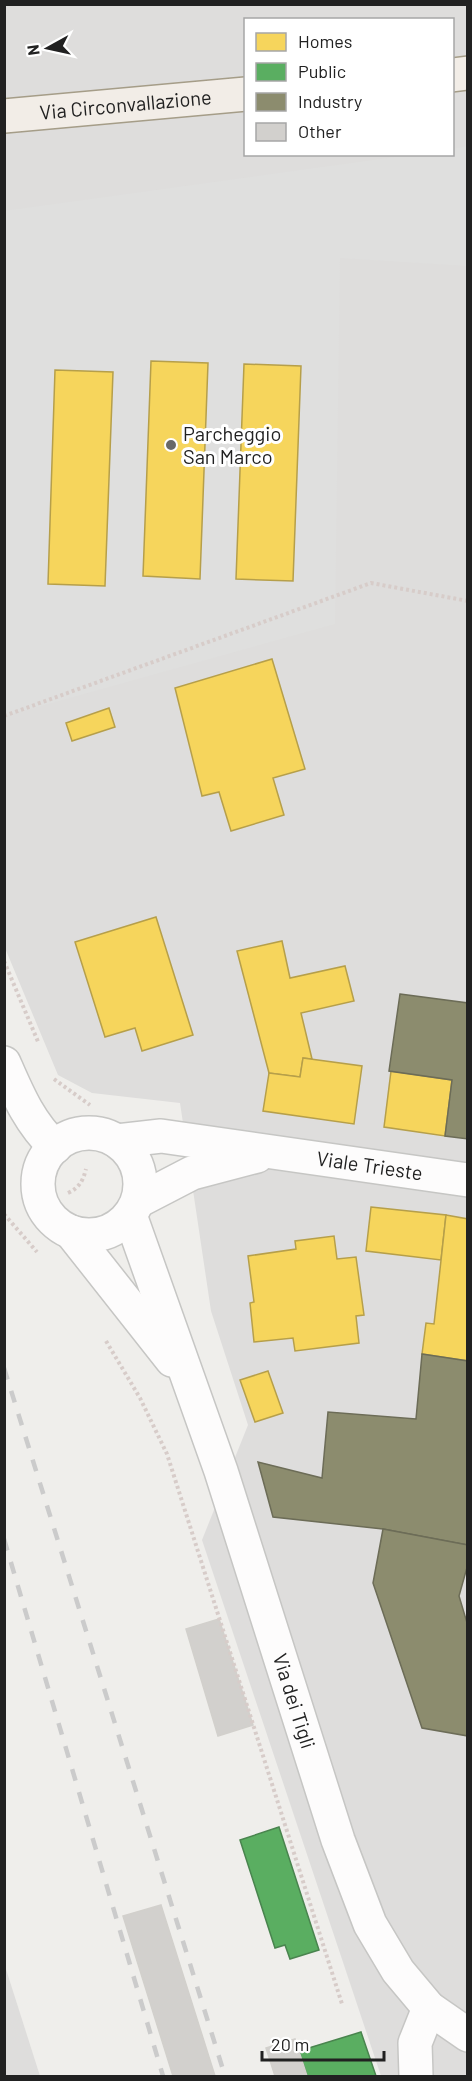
<svg xmlns="http://www.w3.org/2000/svg" width="472" height="2081" font-family="Barlow,sans-serif">
<style>
.residential{fill:#dedddc;fill-rule:evenodd}
.parking{fill:#dfdfde}
.homes{fill:#f6d55c;stroke:#b69f4a;stroke-width:1.5}
.public{fill:#5aae61;stroke:#49844e;stroke-width:1.5}
.industry{fill:#8c8c6e;stroke:#6c6c57;stroke-width:1.5}
.building{fill:#d2d0cd;stroke:#d2d0cc;stroke-width:1.5}
.lines{fill:none;stroke-linecap:round;stroke-linejoin:round}
.minor-casing{stroke:#c6c6c4;stroke-width:36}
.major-casing{stroke:#a59d88;stroke-width:36}
.path{stroke:#d7ccc9;stroke-width:4;stroke-dasharray:3 3;stroke-linecap:butt}
.minor{stroke:#fdfcfc;stroke-width:33}
.major{stroke:#f2ede7;stroke-width:33}
.rail{stroke:#cbcbcb;stroke-width:4.5;stroke-dasharray:12 12;stroke-linecap:butt}
.poi-dot{fill:#696968;stroke:#fff;stroke-width:2}
.labels{text-anchor:middle;stroke-width:6;stroke-linejoin:round;paint-order:stroke}
.street-label{font-size:20px;fill:#212121;stroke:#fff}
.poi-label{font-size:20px;fill:#212121;stroke:#fff;text-anchor:start}
</style>
<rect width="100%" height="100%" fill="#efeeeb"/>
<g class="residential">
<path d="M4,5H467V2076H381L202,1540L248,1425L211,1311L180,1103L92,1093L58,1075L5,948ZM246,20H452V154H246Z"/>
<polygon points="4,1966 5,1966 40,2076 5,2076"/>
</g>
<polygon class="parking" points="467,146 467,266 340,258 335,624 5,716 4,211 409,155 452,154 453,149"/>
<g class="homes">
<polygon points="151,361 208,363 200,579 143,576"/>
<polygon points="244,364 301,366 293,581 236,579"/>
<polygon points="55,370 113,372 105,586 48,584"/>
<polygon points="272,659 305,769 273,778 284,815 231,831 219,792 202,796 175,688"/>
<polygon points="109,708 115,727 72,741 66,723"/>
<polygon points="156,917 193,1035 142,1051 135,1028 105,1037 75,942"/>
<polygon points="282,941 290,978 345,966 354,1001 301,1013 312,1059 303,1058 300,1077 269,1073 237,951"/>
<polygon points="303,1058 362,1066 354,1124 263,1111 269,1073 300,1077"/>
<polygon points="391,1071 452,1080 445,1136 384,1127"/>
<polygon points="371,1207 446,1215 441,1260 366,1251"/>
<polygon points="446,1215 468,1219 468,1361 422,1354 426,1323 434,1324"/>
<polygon points="334,1236 337,1259 356,1257 364,1315 356,1316 359,1343 295,1351 293,1338 254,1342 250,1303 254,1302 248,1256 296,1249 295,1241"/>
<polygon points="268,1371 283,1413 255,1422 240,1380"/>
</g>
<g class="public">
<polygon points="279,1827 319,1950 290,1959 285,1945 275,1948 240,1840"/>
<polygon points="361,2032 376,2076 307,2076 299,2051"/>
</g>
<g class="industry">
<polygon points="400,994 468,1003 468,1139 445,1136 452,1080 389,1071"/>
<polygon points="422,1354 468,1361 468,1545 383,1529 273,1517 258,1462 322,1478 328,1412 416,1419"/>
<polygon points="383,1529 468,1545 468,1564 459,1596 468,1626 468,1736 422,1728 373,1583"/>
</g>
<g class="building">
<polygon points="219,1619 253,1725 218,1736 186,1629"/>
<polygon points="161,1905 215,2076 173,2076 123,1916"/>
<polygon points="295,2039 307,2076 275,2076 266,2048"/>
</g>
<g class="lines">
<defs>
<g id="minor">
<path d="M4,1063C18,1095 29,1122 55,1147"/>
<circle cx="89" cy="1184" r="51"/>
<path id="s1" d="M117,1141L161,1136L468,1180"/>
<polyline points="138,1201 192,1173 257,1156"/>
<path id="s2" d="M130,1215L221,1471L338,1840L370,1924L398,1971L429,2008L468,2035"/>
<polyline points="71,1232 172,1360"/>
<polyline points="416,2076 415,2043 429,2008"/>
</g>
<g id="major">
<polyline points="452,75 468,73"/>
<path id="s3" d="M4,116L246,94"/>
</g>
</defs>
<use href="#minor" class="minor-casing"/>
<use href="#major" class="major-casing"/>
<g class="path">
<polyline points="4,716 371,583 468,601"/>
<polyline points="4,961 39,1044"/>
<polyline points="54,1079 90,1105"/>
<path d="M68,1193C79,1188 83,1181 86,1169"/>
<polyline points="4,1214 37,1252"/>
<polyline points="106,1341 140,1398 167,1454 342,2004"/>
</g>
<use href="#minor" class="minor"/>
<use href="#major" class="major"/>
<g class="rail">
<polyline points="4,1368 225,2076"/>
<polyline points="4,1539 163,2076"/>
</g>
</g>
<circle class="poi-dot" cx="171" cy="445" r="6"/>
<g class="labels">
<g class="street-label">
<text dy="7" stroke="none"><textPath href="#s3" startOffset="122">Via Circonvallazione</textPath></text>
<text dy="7" stroke="none"><textPath href="#s1" startOffset="255">Viale Trieste</textPath></text>
<text dy="7" stroke="none"><textPath href="#s2" startOffset="513">Via dei Tigli</textPath></text>
</g>
<g class="poi-label">
<text x="183" y="441">Parcheggio<tspan x="183" dy="23">San Marco</tspan></text>
</g>
</g>
<rect width="472" height="2081" fill="none" stroke="#212121" stroke-width="12"/>
<rect x="244" y="18" width="210" height="138" fill="#ffffff" stroke="#a6a6a6" stroke-width="1.5"/>
<rect x="256" y="33" width="30" height="18" fill="#f6d55c" stroke="#a6a6a6" stroke-width="1.5"/>
<text x="298" y="48" font-size="18" fill="#212121">Homes</text>
<rect x="256" y="63" width="30" height="18" fill="#5aae61" stroke="#a6a6a6" stroke-width="1.5"/>
<text x="298" y="78" font-size="18" fill="#212121">Public</text>
<rect x="256" y="93" width="30" height="18" fill="#8c8c6e" stroke="#a6a6a6" stroke-width="1.5"/>
<text x="298" y="108" font-size="18" fill="#212121">Industry</text>
<rect x="256" y="123" width="30" height="18" fill="#d2d0cd" stroke="#a6a6a6" stroke-width="1.5"/>
<text x="298" y="138" font-size="18" fill="#212121">Other</text>
<g transform="translate(48 48) rotate(262)" stroke="#ffffff" stroke-width="4.5" paint-order="stroke">
<path d="M0-4.5L10 22L0 15L-10 22Z" fill="#212121"/>
<text y="-9" font-size="16" font-weight="bold" text-anchor="middle" fill="#212121">N</text>
</g>
<path d="M262 2051v9h122v-9" fill="none" stroke="#212121" stroke-width="3"/>
<text x="271" y="2051" font-size="18" fill="#212121" stroke="#ffffff" stroke-width="4.5" paint-order="stroke">20 m</text>
</svg>
